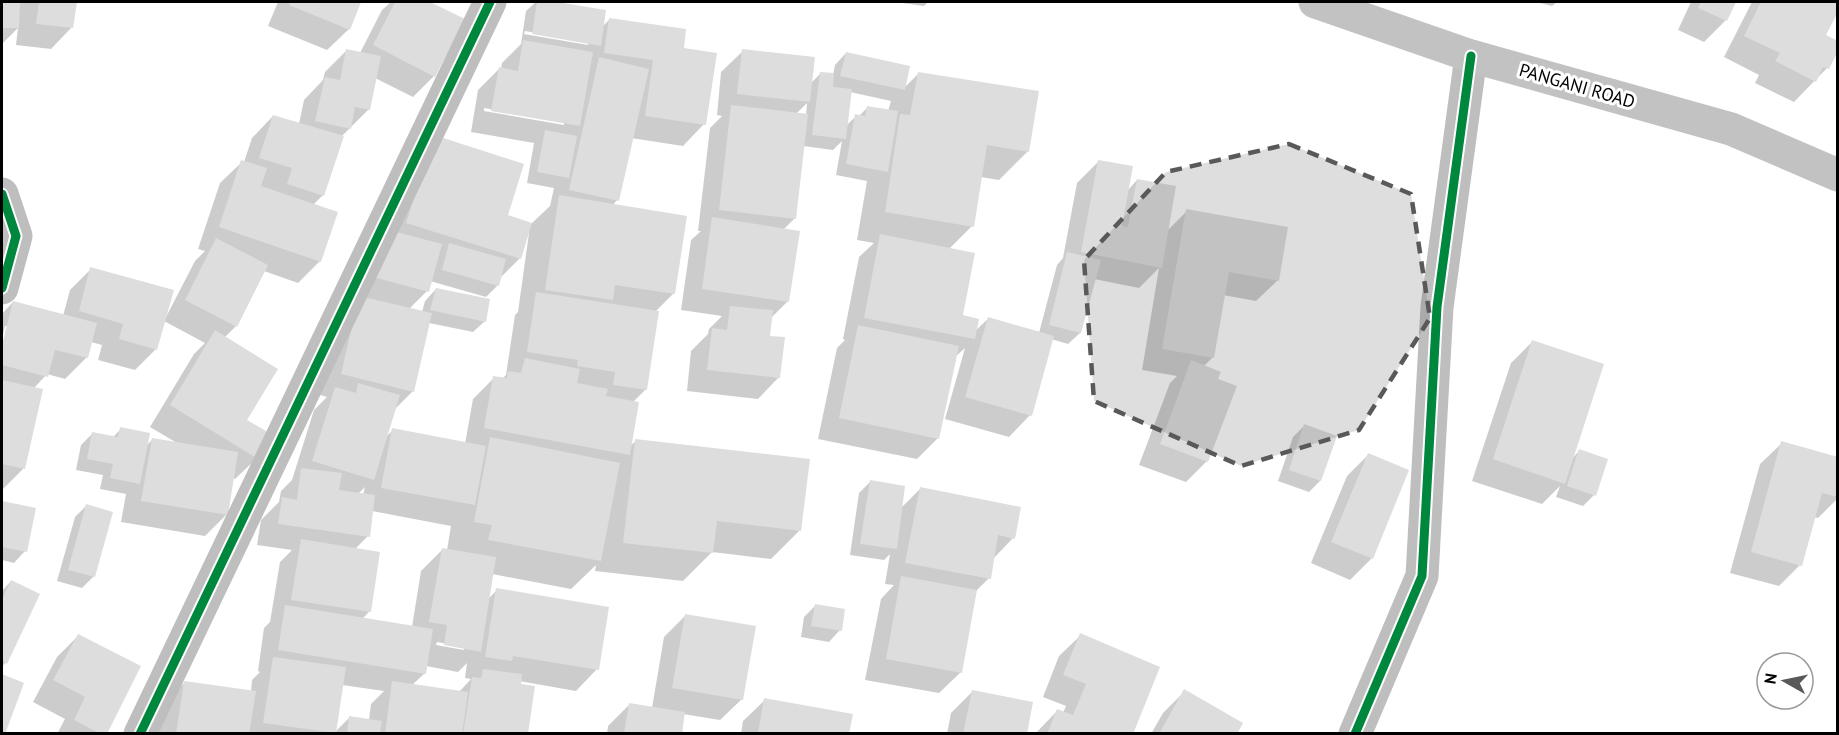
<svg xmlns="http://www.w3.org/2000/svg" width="1839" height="735" font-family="'PT Sans',sans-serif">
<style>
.shadow{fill:#0003;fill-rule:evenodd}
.building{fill:#ddd}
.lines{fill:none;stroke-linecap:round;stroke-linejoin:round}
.minor{stroke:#bebebe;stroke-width:33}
.secondary{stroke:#c2c2c2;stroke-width:33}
.cycleway-casing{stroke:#fff;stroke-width:13}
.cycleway{stroke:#00873e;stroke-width:9}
.marked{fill:#595959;fill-opacity:0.2;stroke:#595959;stroke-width:4.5;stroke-dasharray:12 8;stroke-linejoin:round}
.labels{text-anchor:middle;stroke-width:6;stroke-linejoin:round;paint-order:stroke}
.street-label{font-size:18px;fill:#000;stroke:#fff}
</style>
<rect width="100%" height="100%" fill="#fff"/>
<g class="shadow">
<polygon points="2,2 75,2 72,27 51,49 16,45 18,28 2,44"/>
<polygon points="278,2 360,2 349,29 327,50 268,26"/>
<polygon points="391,2 427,2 463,20 434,76 413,97 375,78 369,109 342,136 323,195 313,205 320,261 298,283 264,271 235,327 224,338 245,420 257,458 235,479 232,477 226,515 205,536 121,522 126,494 100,489 103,475 76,470 81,445 92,434 112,438 121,429 146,446 153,439 177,443 150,427 194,354 205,343 164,321 156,349 135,370 98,360 102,345 91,342 87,357 65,379 47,374 34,388 23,469 2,490 2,352 8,326 5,326 2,339 2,314 13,302 63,316 70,290 91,269 166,317 195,261 205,251 198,249 220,183 242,162 244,162 252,138 273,116 299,124 304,100 323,80 325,72 347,50 360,53 382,10"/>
<path d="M536,2H548L605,11L602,27L610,19L683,49L704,124L683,146L631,138L617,200L613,205L674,293L655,312L646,389L632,403L630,446L636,441L800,530L771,559L712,552L683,581L595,571L596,565L571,589L492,574L488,599L497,590L597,669L576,691L519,681L526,734H159L163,704L184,683L251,692L252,680L260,672L258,671L264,628L270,622L280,562L292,550L257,545L261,520L279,502L281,491L292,480L314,410L327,397L320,395L413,158L506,216L531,224L550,206L554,188L527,183L534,143L471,132L478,90L499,69H501L502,63L521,44L526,11ZM525,31L588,42V45L524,34ZM484,108L564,122V125L484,111ZM527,233H529L518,312L515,315L506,375L502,379L494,378L473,399L465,444L393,430L386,437L394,410L413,391L429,323L473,332L485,321L436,289L425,301L422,312L409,309L427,291L430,281L486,297L497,286L499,279L520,258ZM365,487L363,495L358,494ZM372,511L451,526L447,550L443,549L421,571L412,627L362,619L369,612L355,549L368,536ZM437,642L464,647V650L436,645ZM467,663L465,678L471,679L459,692L412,685L425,673L426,666L458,672ZM342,685L384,691L371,704L369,720L350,717L335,732Z"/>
<polygon points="895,2 928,2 924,6"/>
<polygon points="1536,2 1557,2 1552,6"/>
<polygon points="1691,2 1734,2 1725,21 1704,42 1678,30"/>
<polygon points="1752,2 1838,2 1838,8 1824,35 1827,68 1794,102 1755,83 1759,75 1724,57"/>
<path d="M743,51L811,83L820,74L833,75L835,65L846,53L904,88L918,74L1028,151L999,180L981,177L972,226L949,249L961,317L975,331L988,319L1039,333L1057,265L1063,258L1077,183L1099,161L1127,191L1137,180L1167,231L1187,211L1278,280L1256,301L1223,295L1213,357L1203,367L1216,379L1207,461L1186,482L1139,465L1170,383L1177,376L1142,370L1159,268L1139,288L1094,279L1080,333L1068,344L1051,339L1030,415L1009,437L945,419L965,348L955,357L938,438L917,459L818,439L837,348L845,340L843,339L859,257L874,243L857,240L867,181L836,175L842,141L833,150L803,146L795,218L783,230L788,301L770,319L768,337L779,377L758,399L687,391L691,351L708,334L709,329L722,316L681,310L691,240L701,231H698L710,128L722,116L717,115L721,72ZM850,92L891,101L888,111L867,108L859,116H856L846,126ZM807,103L806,115L796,114Z"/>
<polygon points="1532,342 1571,460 1579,451 1594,495 1583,506 1556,497 1560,486 1542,504 1472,481 1511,363"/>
<polygon points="1304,426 1320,481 1309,492 1278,481 1293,437"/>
<polygon points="1782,443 1838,459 1838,498 1818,518 1814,517 1800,565 1779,586 1730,573 1760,464"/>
<polygon points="1368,455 1372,558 1350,580 1311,563 1347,476"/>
<polygon points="870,482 901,508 920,489 1013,538 993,559 989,578 976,591 961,672 939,693 865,680 881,599 894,585 885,584 890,554 884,560 850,555 859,493"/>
<polygon points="2,502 34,509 25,551 14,563 2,560"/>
<polygon points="86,506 111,513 93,577 82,588 57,581 75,517"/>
<polygon points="11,581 5,663 2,667 2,591"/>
<polygon points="815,606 840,630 829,642 801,637 804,617"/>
<polygon points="685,616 742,699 720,720 683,714 680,734 607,734 608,726 629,705 652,708 664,637"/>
<polygon points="1081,635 1132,734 1035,734 1057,711 1063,713 1066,706 1043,697 1059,656"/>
<polygon points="78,636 105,734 57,734 65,719 33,702 57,657"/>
<polygon points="2,676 22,684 4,734 2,734"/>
<polygon points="973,691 1025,734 947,734 951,713"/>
<polygon points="1185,691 1235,734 1151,734 1163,713"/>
<polygon points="765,700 848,734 741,734 743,721"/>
</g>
<g class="building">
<polygon points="2,2 20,2 19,28 2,28"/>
<polygon points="39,2 77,2 73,28 36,24"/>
<polygon points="290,2 361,2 350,30 289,5"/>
<polygon points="395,2 430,2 465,19 435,77 373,45"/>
<polygon points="537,2 557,2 606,10 601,46 532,34"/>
<polygon points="1701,2 1736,2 1727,21 1698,8"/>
<polygon points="1761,2 1838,2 1838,12 1826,35 1838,41 1838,51 1829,69 1823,67 1816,82 1775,61 1780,53 1744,36"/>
<polygon points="609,18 686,29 684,48 717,53 706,125 645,116 653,60 604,53"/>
<polygon points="523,40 593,52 580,126 491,111 499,67 518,71"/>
<polygon points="346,49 381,56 370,110 355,107 351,129 315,121 325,77 340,80"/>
<polygon points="742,49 815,57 810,102 737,94"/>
<polygon points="846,52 910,66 905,90 840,76"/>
<polygon points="599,57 649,69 619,201 569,190"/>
<polygon points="820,72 834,73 833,87 852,89 846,139 812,135"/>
<polygon points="918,72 1039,91 1029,152 987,145 974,227 885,212 900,114 910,115"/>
<polygon points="731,105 808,114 796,219 719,210"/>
<polygon points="867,106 898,111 888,172 846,164 855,114 865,116"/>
<polygon points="273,115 344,136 324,196 287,184 292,168 259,158"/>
<polygon points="545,130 577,136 569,178 537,172"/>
<polygon points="434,135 524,164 508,215 532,223 521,259 406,223"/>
<polygon points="241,160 267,168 261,186 338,212 321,262 219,227"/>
<polygon points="1098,160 1133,166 1122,226 1128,227 1137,179 1176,186 1162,268 1081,252"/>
<polygon points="559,195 687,216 675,294 615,285 613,300 545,290"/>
<polygon points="1186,209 1288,227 1279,281 1229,272 1214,358 1162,349"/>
<polygon points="712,217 800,231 789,302 702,289"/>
<polygon points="385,229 442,244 429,292 373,277"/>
<polygon points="880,234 975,253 963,315 979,319 975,339 864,318"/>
<polygon points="216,238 268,265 237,327 185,300"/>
<polygon points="449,243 506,259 499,286 442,270"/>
<polygon points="1067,252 1101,260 1081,333 1049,325"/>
<polygon points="90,267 174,290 157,350 119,339 123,324 79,311"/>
<polygon points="436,288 490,299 486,322 430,310"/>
<polygon points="536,292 659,311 647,390 613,385 615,372 577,366 578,360 527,352"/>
<polygon points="359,296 432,313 414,392 341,374"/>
<polygon points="13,301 97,323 88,358 55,350 48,377 2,365 2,345"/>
<polygon points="730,306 773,310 770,336 785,337 780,378 707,370 712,328 727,330"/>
<polygon points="988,317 1054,336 1032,416 965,397"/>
<polygon points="858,325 959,346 939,439 839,418"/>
<polygon points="215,330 278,369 247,420 273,435 258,459 170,405"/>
<polygon points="1532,340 1604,364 1565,484 1493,459"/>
<polygon points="525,358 580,369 577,383 608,389 606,396 639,402 630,455 484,428 493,376 507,378 508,371 521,373"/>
<polygon points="1191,360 1221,372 1218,379 1237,386 1208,462 1160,444"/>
<polygon points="2,380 43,389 25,469 2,464"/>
<polygon points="358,383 400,395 374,480 312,461 335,387 356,393"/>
<polygon points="1304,424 1337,436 1321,481 1289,470"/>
<polygon points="120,427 150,433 140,484 110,478 113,464 87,459 92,432 118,437"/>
<polygon points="392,428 486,446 475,505 381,488"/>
<polygon points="490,437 620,463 601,561 488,540 492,525 474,522"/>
<polygon points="152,438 238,452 228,515 141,501"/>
<polygon points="635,439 810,459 801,531 717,521 713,553 623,543"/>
<polygon points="1781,441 1838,457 1838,497 1822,493 1802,566 1751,552"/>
<polygon points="1579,449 1608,459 1596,496 1567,486"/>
<polygon points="1368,453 1409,470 1373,559 1331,542"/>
<polygon points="301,468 342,473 339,490 375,495 370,537 278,524 282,497 297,500"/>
<polygon points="870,480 905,486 897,549 860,544"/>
<polygon points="920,487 1021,507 1015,539 998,535 991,579 905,563"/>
<polygon points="2,501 36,508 27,552 2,547"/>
<polygon points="86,504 113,512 95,577 68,570"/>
<polygon points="301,539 380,552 371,612 291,600"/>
<polygon points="442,548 496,557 481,652 444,645 447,625 429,622"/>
<polygon points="901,576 977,590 962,673 886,659"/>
<polygon points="11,580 40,594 7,664 2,661 2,600"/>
<polygon points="496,588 609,607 599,670 513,656 512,661 485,657"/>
<polygon points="815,604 845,609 842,631 811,626"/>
<polygon points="285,605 433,629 426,674 278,650"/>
<polygon points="685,614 756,626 743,700 672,688"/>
<polygon points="1080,633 1160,667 1133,734 1047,734 1057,709 1073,715 1086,684 1063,675"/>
<polygon points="78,634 141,666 107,734 101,734 74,720 85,697 53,680"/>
<polygon points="273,657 346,667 336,733 263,723"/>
<polygon points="483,669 522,674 521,684 535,686 528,734 463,734 472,677 481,678"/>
<polygon points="2,674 24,683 5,734 2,734"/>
<polygon points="184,681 256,691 249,734 176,734"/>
<polygon points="392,681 468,692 462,734 385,734"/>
<polygon points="1184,689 1243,723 1237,734 1159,734"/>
<polygon points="972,690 1033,702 1027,734 963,734"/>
<polygon points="764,698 853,714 849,734 758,734"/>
<polygon points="629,703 685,712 682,734 624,734"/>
<polygon points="349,716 382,721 380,734 347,734"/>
</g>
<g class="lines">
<g class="minor">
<polyline points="2,194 16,236 2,288"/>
<polyline points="140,734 490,2"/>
<polyline points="1355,734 1422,576 1437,307 1471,56"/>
</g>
<polyline class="secondary" points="1315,2 1471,56 1731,129 1838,175"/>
<defs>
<g id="cycleway">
<polyline points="2,194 16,236 2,288"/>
<polyline points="140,734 490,2"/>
<polyline points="1355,734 1422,576 1437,307 1471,56"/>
</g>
</defs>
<use href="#cycleway" class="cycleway-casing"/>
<use href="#cycleway" class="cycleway"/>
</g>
<path class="marked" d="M1289,144L1411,194L1430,318L1359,430L1241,466L1094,401L1084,260L1166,172Z"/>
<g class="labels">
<g class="street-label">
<text transform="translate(1577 86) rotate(16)" y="6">PANGANI ROAD</text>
</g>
</g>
<rect width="1839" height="735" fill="none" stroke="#000000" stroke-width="6"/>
<g transform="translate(1785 681) rotate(279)"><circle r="28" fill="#ffffff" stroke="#999999" stroke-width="1.5"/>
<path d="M0-4.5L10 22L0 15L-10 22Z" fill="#595959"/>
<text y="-9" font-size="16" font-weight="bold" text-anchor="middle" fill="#000000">N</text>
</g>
</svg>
